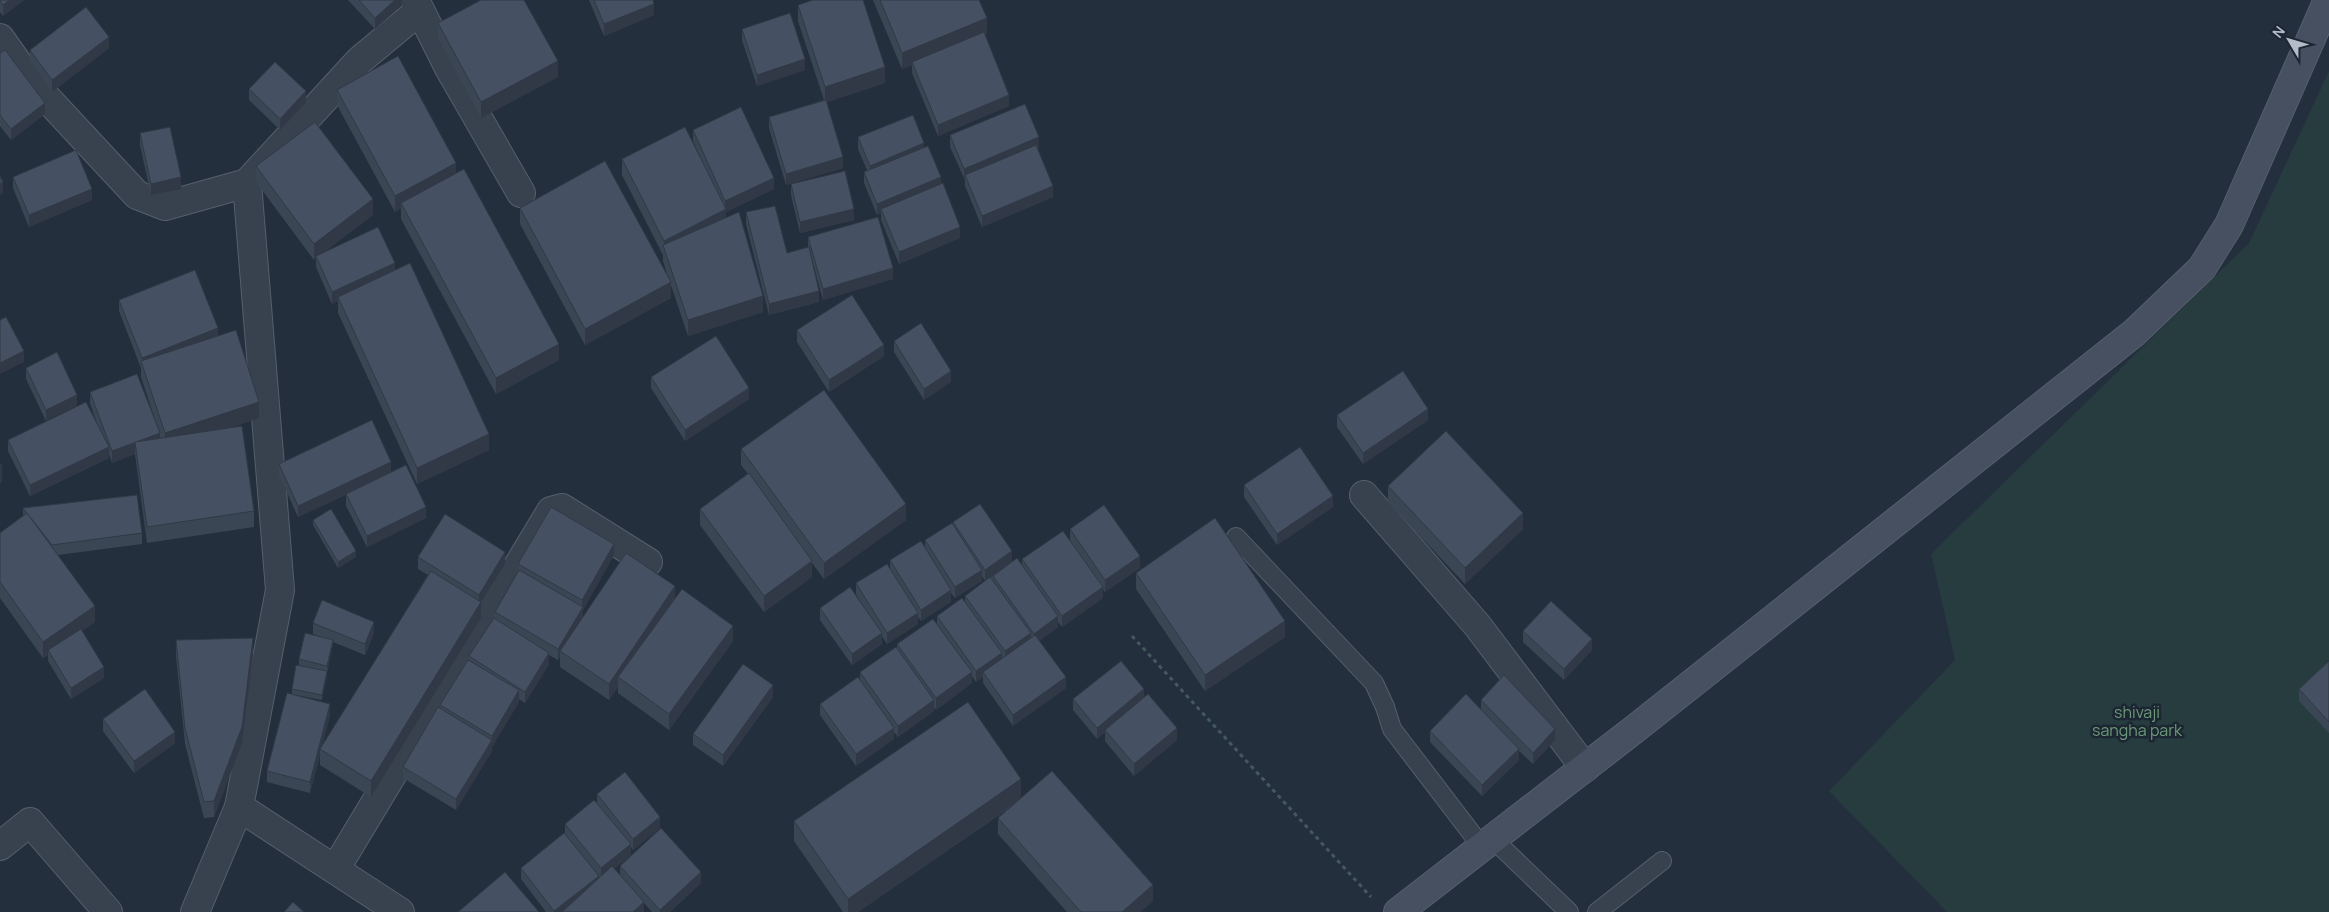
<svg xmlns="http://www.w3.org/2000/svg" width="2329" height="912" font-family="Manrope,sans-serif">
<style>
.green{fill:#263c3f}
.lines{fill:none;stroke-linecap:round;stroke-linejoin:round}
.lane-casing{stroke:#565f6c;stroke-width:20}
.street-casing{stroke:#565f6c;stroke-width:30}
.secondary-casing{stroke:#565f6c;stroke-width:30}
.path{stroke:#44595c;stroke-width:3;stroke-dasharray:4 4;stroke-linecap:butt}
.lane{stroke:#38414e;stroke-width:18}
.street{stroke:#38414e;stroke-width:28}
.secondary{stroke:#465061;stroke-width:28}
.wall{fill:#3b4654}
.shaded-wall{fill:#303945}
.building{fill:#455162;stroke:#303945}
.labels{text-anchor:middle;stroke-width:5;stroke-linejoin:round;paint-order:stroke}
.park-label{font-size:16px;fill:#6b9a76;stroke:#1d2633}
</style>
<rect width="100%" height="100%" fill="#242f3e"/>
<polygon class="green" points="2329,71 2329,912 1947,912 1829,791 1955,660 1931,554 2249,243"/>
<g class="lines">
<defs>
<g id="lane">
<polyline points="1236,537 1374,683 1385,707 1392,729 1482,847"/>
<polyline points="1493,839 1569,912"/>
<polyline points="1597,912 1662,861"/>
</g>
<g id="street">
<polyline points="415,0 449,68 521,193"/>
<polyline points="0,38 29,79 137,195 165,206 247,183"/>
<polyline points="1364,495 1477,625 1585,768"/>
<polyline points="0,846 30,822 108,912"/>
<polyline points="336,868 551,511 562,508 648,562"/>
<polyline points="195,912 239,807"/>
<polyline points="400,912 239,807 280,590 247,183 360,60 419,11"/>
</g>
<polyline id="secondary" points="1398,912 1636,728 2134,333 2202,268 2229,225 2328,0"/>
</defs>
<use href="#lane" class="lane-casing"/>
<use href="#street" class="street-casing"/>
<use href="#secondary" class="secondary-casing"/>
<polyline class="path" points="1132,636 1371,897"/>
<use href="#lane" class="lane"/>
<use href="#street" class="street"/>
<use href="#secondary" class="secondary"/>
</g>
<g class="wall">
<polygon points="0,0 24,0 3,16 0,12"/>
<polygon points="348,0 402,0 402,5 375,29"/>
<polygon points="589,0 653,0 654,15 604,36"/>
<polygon points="873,0 979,0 987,34 985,35 1009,106 938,136 912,73 912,65 902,69"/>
<polygon points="798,5 885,83 827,102 843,168 786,185 769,128 769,117 824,100 798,21"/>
<polygon points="438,23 558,77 481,118 438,39"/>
<polygon points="742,29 805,70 757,86 742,40"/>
<polygon points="109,48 52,92 30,61 30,50"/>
<polygon points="0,53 45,114 11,140 0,126"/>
<polygon points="249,89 306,102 280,130 249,100"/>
<polygon points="337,90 456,174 559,360 496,394 401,219 401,208 395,212 337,105"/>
<polygon points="693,130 774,189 726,212 726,218 763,312 688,336 671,285 671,298 585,345 520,224 520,208 668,277 663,261 663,255 622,175 622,159 700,157 693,141"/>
<polygon points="140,133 181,189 151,195 140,145"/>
<polygon points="950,135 1039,148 1038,149 1053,197 982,227 965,186 965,180 950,147"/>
<polygon points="858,137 924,147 941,184 960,238 899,264 881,220 881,213 877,215 864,183 864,172 867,170 858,149"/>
<polygon points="256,166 373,215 325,251 395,270 489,450 417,484 338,313 338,301 332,304 316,267 316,258 314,260 256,182"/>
<polygon points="13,177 92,200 29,227 13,188"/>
<polygon points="791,184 854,220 800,233 791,195"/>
<polygon points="746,212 787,253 808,248 808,237 893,279 823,300 811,256 819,302 769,315 746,224"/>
<polygon points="119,300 218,336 259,418 226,429 254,511 254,527 147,543 135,454 112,463 109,454 109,458 30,496 8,451 8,440 97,424 90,403 90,392 159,432 141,377 141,368 119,311"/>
<polygon points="797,330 884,356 829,392 797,342"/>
<polygon points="894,341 951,382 924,400 894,352"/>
<polygon points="26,368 77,395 46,421 26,379"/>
<polygon points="651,377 749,399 685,441 651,388"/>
<polygon points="1337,415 1428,420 1363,464 1337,427"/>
<polygon points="741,449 906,520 824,579 812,563 812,577 764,612 700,525 700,509 748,474 741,465"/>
<polygon points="279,464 391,473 426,518 367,547 346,506 346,494 354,491 298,517 279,475"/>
<polygon points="1244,485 1333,507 1277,545 1244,497"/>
<polygon points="1388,486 1523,529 1465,584 1388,502"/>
<polygon points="23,508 142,533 142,544 58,555 95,622 82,631 104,678 71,699 48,661 48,655 43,658 0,598 0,533 23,516"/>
<polygon points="313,520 356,557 338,568 313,525"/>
<polygon points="953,522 1012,562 1022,565 1022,559 1070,540 1070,529 1140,568 1105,592 1103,589 1103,598 1062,627 1058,622 1058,627 1039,641 1066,688 1013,726 983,683 983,677 976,682 972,676 972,683 936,710 934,707 934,711 898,737 894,732 894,739 856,766 820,715 820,704 860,680 860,672 897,648 897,644 937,623 937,616 965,602 965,596 985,581 982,576 982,581 955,598 951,593 951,602 921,621 918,617 918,624 887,644 882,636 882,644 852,665 820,620 820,608 865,609 856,594 856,583 890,569 890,560 925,547 925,540 953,524"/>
<polygon points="614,555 583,610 583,617 675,598 733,641 669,730 618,693 618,687 609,700 560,667 560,657 558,660 549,655 549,664 525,703 519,699 519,702 492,747 492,751 456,810 403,778 403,767 440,708 440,705 469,661 469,656 495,618 495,612 518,572 518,564"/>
<polygon points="418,557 505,564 481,602 481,618 371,797 320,765 320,755 310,793 267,782 267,771 292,694 292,689 299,665 299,659 319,636 313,634 313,623 374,633 365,655 333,642 322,700 296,695 330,715 322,746 428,575 418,569"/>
<polygon points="1136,573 1285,637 1205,691 1136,589"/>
<polygon points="1523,631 1592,650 1564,680 1523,642"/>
<polygon points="176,640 253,654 242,743 214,817 204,818 185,744 176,656"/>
<polygon points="2329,661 2329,733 2299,701 2299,689"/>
<polygon points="773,697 723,766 693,745 693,734"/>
<polygon points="1144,697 1177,740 1134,776 1105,741 1105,732 1097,739 1073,710 1073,699"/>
<polygon points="1481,700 1555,740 1533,764 1519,751 1519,760 1482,796 1430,742 1430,731 1481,709"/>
<polygon points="103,719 175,743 134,773 103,731"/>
<polygon points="597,794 660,828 633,850 631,847 631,855 614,869 620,875 620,866 701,883 670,912 652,912 644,903 644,912 546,912 521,879 521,868 565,835 565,824 597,803"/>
<polygon points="1021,798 1153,901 1140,912 1067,912 998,834 998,818 1015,804 858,912 843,912 794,841 794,821"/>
</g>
<g class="shaded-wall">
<polygon points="9,0 24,0 3,16 3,5"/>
<polygon points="395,0 402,0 402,5 375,29 375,18"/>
<polygon points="654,4 654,15 604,36 604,24"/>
<polygon points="987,18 987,34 913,65 912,62 912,65 902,69 902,53"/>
<polygon points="109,37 109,48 52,92 52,80"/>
<polygon points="805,59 805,70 757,86 757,75"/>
<polygon points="558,61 558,77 481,118 481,102"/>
<polygon points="885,67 885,83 825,103 825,87"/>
<polygon points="306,91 306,102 280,130 280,119"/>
<polygon points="1009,95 1009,106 938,136 938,125"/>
<polygon points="45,103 45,114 11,140 11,129"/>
<polygon points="1039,137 1039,148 966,179 965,175 964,180 964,169"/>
<polygon points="924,143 924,154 870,177 870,166"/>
<polygon points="843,157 843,168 786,185 786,174"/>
<polygon points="456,163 456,179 401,203 401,208 395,212 395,196"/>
<polygon points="181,177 181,189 151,195 151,184"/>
<polygon points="941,177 941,189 881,209 881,213 877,215 877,204"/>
<polygon points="774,178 774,189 726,212 726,225 664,248 664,241 725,210 725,201"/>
<polygon points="3,182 3,193 0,195 0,184"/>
<polygon points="1053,186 1053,197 982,227 982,216"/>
<polygon points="92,189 92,200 29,227 29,215"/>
<polygon points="373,199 373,215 317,258 316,256 316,258 314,260 314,244"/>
<polygon points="854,209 854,220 800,233 800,222"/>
<polygon points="960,227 960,238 899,264 899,252"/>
<polygon points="395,263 395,274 338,297 338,301 332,304 332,292"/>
<polygon points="893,268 893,279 823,300 823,289"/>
<polygon points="671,282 671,298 585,345 585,329"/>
<polygon points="819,291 819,302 769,315 769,304"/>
<polygon points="763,296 763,312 688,336 688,320"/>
<polygon points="218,328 218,339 142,362 142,358"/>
<polygon points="559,344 559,360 496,394 496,378"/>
<polygon points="884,345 884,356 829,392 829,380"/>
<polygon points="24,351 24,362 0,374 0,363"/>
<polygon points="951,371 951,382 924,400 924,389"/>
<polygon points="749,388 749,399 685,441 685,430"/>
<polygon points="77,395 77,406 46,421 46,410"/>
<polygon points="259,402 259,418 165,449 165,433"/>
<polygon points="1428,409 1428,420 1363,464 1363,453"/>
<polygon points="160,433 160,444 135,443"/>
<polygon points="489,434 489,450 417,484 417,468"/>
<polygon points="135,443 135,454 112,463 112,451"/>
<polygon points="109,447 109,458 30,496 30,485"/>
<polygon points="391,462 391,474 298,517 298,506"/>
<polygon points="2,463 2,482 0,484 0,464"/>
<polygon points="1333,496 1333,507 1277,545 1277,534"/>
<polygon points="906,504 906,520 824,579 824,563"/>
<polygon points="426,507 426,518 367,547 367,536"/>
<polygon points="1523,513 1523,529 1465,584 1465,568"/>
<polygon points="614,544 614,555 583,610 583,619 560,651 560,657 558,660 558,649 582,609 582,600"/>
<polygon points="356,551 356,557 338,568 338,562"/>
<polygon points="1012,551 1012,563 985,581 985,570"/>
<polygon points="505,552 505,564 481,602 481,618 371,797 371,781 479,606 479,595"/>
<polygon points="1140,556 1140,568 1105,592 1105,580"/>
<polygon points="812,561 812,577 764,612 764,596"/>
<polygon points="982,570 982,581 955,598 955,587"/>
<polygon points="675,586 675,602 618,677 618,687 609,700 609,684"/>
<polygon points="1103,587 1103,598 1062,627 1062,616"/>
<polygon points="951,590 951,602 921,621 921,610"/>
<polygon points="95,606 95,622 50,654 48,650 48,655 43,658 43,642"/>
<polygon points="918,613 918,624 887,644 887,633"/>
<polygon points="1058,616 1058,627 1034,645 1034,634"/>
<polygon points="1285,621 1285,637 1205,691 1205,675"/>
<polygon points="374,622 374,633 365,655 365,644"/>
<polygon points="733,626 733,641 669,730 669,714"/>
<polygon points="882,633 882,644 852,665 852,654"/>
<polygon points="1031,633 1031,644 1005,663 1005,651"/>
<polygon points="253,638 253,654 242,743 214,817 214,801"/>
<polygon points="1592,639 1592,650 1564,680 1564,669"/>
<polygon points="333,640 333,645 327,671 327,666"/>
<polygon points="549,653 549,664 525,703 525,692"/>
<polygon points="1002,653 1002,664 983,672 983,677 976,682 976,671"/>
<polygon points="104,667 104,678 71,699 71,688"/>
<polygon points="327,671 327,677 322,700 322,695"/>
<polygon points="972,672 972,683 936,710 936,698"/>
<polygon points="1066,677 1066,688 1013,726 1013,715"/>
<polygon points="773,685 773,697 723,766 723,755"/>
<polygon points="1144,689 1144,700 1105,730 1105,732 1097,739 1097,728"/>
<polygon points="519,690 519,702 492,747 492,751 456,810 456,799 492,740 492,736"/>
<polygon points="934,700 934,711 898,737 898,726"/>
<polygon points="330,704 330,715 321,750 320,749 320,755 310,793 310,782"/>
<polygon points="894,728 894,739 856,766 856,754"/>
<polygon points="1177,728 1177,740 1134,776 1134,764"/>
<polygon points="1555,729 1555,740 1533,764 1533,753"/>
<polygon points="175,732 175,743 134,773 134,761"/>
<polygon points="1519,749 1519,760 1482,796 1482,785"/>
<polygon points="1021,779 1021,799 858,912 848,912 848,899"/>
<polygon points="660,817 660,828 633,850 633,839"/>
<polygon points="631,844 631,855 601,880 601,868"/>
<polygon points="701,872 701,883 670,912 660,912 660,910"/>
<polygon points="599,876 599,887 567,912 554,912 554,911"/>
<polygon points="1153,885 1153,901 1140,912 1122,912"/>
<polygon points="644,902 644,912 633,912"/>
</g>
<g class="building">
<polygon points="0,0 9,0 3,5"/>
<polygon points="359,0 395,0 375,18"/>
<polygon points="481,0 524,0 558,61 481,102 438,23"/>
<polygon points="594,0 653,0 654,4 604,24"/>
<polygon points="813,0 863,0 885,67 825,87 798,5"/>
<polygon points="880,0 979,0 987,18 902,53"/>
<polygon points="86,7 109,37 52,80 30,50"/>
<polygon points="790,13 805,59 757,75 742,29"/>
<polygon points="984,32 1009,95 938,125 912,62"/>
<polygon points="5,50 45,103 11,129 0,115 0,53"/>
<polygon points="398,56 456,163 395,196 337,90"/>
<polygon points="275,62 306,91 280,119 249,89"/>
<polygon points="826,100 843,157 786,174 769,117"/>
<polygon points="1025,104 1039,137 964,169 950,135"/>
<polygon points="741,107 774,178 725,201 693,130"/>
<polygon points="913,115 924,143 870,166 858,137"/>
<polygon points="315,122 373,199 314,244 256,166"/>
<polygon points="170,127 181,177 151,184 140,133"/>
<polygon points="685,127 726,209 664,241 622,159"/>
<polygon points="1036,145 1053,186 982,216 965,175"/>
<polygon points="928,146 941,177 877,204 864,172"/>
<polygon points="76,150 92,189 29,215 13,177"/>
<polygon points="605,161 671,282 585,329 520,208"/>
<polygon points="464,169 559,344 496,378 401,203"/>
<polygon points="845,171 854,209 800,222 791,184"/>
<polygon points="0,176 3,182 0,184"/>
<polygon points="943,183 960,227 899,252 881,209"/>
<polygon points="775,206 787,253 809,247 819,291 769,304 746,212"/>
<polygon points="739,212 763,296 688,320 663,245"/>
<polygon points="878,217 893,268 823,289 808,237"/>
<polygon points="378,227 395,263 332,292 316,256"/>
<polygon points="410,263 489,434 417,468 338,297"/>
<polygon points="195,270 218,328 142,358 119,300"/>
<polygon points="852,295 884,345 829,380 797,330"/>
<polygon points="6,317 24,351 0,363 0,320"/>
<polygon points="921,323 951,371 924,389 894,341"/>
<polygon points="236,330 259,402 165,433 141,361"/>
<polygon points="716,336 749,388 685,430 651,377"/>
<polygon points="57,352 77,395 46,410 26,368"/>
<polygon points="1403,371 1428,409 1363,453 1337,415"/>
<polygon points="137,374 160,433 112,451 90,392"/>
<polygon points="824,390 906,504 824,563 741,449"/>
<polygon points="86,402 109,447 30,485 8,440"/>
<polygon points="372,420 391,462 298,506 279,464"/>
<polygon points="242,426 254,511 147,527 135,442"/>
<polygon points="1446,431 1523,513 1465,568 1388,486"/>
<polygon points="1300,447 1333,496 1277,534 1244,485"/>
<polygon points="406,465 426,507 367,536 346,494"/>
<polygon points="749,473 812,561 764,596 700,509"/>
<polygon points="137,495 142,533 52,545 23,508"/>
<polygon points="980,504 1012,551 985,570 953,522"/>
<polygon points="1104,505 1140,556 1105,580 1070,529"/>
<polygon points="551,507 614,544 582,600 518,564"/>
<polygon points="331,509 356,551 338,562 313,520"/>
<polygon points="27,513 95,606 43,642 0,582 0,533"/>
<polygon points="445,514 505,552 479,595 418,557"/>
<polygon points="1215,518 1285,621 1205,675 1136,573"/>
<polygon points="952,523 982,570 955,587 925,540"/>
<polygon points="1063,531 1103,587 1062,616 1022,559"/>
<polygon points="921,541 951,590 921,610 890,560"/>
<polygon points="626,553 675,586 609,684 560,651"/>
<polygon points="1017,558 1058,616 1034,634 993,576"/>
<polygon points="887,564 918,613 887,633 856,583"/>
<polygon points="519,570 583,607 558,649 495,612"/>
<polygon points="431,571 481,602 371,781 320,749"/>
<polygon points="990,577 1031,633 1005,651 965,596"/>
<polygon points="850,587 882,633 852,654 820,608"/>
<polygon points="682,589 733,626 669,714 618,677"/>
<polygon points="962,598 1002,653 976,671 937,616"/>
<polygon points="322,600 374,622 365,644 313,623"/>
<polygon points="1551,601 1592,639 1564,669 1523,631"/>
<polygon points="494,618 549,653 525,692 469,656"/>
<polygon points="933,619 972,672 936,698 897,644"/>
<polygon points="81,629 104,667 71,688 48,650"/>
<polygon points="305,633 333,640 327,666 299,659"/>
<polygon points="1035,635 1066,677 1013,715 983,672"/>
<polygon points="253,638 242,727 214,801 204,802 185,728 176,640"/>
<polygon points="896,647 934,700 898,726 860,672"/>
<polygon points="468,660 519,690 492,736 440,705"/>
<polygon points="1121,661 1144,689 1097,728 1073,699"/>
<polygon points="2329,661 2329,722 2299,689"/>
<polygon points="743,664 773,685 723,755 693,734"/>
<polygon points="296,665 327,671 322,695 292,689"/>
<polygon points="1504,675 1555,729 1533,753 1481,700"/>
<polygon points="858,677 894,728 856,754 820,704"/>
<polygon points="145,689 175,732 134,761 103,719"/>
<polygon points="287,693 330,704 310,782 267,771"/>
<polygon points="1148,694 1177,728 1134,764 1105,730"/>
<polygon points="1466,694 1519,749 1482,785 1430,731"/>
<polygon points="968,702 1021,779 848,899 794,821"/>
<polygon points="438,707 492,740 456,799 403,767"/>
<polygon points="1052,771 1153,885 1122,912 1081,912 998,818"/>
<polygon points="625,772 660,817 633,839 597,794"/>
<polygon points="594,800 631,844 601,868 565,824"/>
<polygon points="661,828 701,872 660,910 620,866"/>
<polygon points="564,833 599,876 554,911 521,868"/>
<polygon points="612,866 644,902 633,912 562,912"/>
<polygon points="505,872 539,912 458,912"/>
<polygon points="293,902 304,912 284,912"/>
</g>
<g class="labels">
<g class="park-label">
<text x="2137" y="718">shivaji<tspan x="2137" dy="18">sangha park</tspan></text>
</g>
</g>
<g transform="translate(2289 40) rotate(308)" stroke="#1d2633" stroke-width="4" paint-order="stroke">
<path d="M0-4L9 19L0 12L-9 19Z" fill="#b4bcc9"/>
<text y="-8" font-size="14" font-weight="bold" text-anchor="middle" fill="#b4bcc9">N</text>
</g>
</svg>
